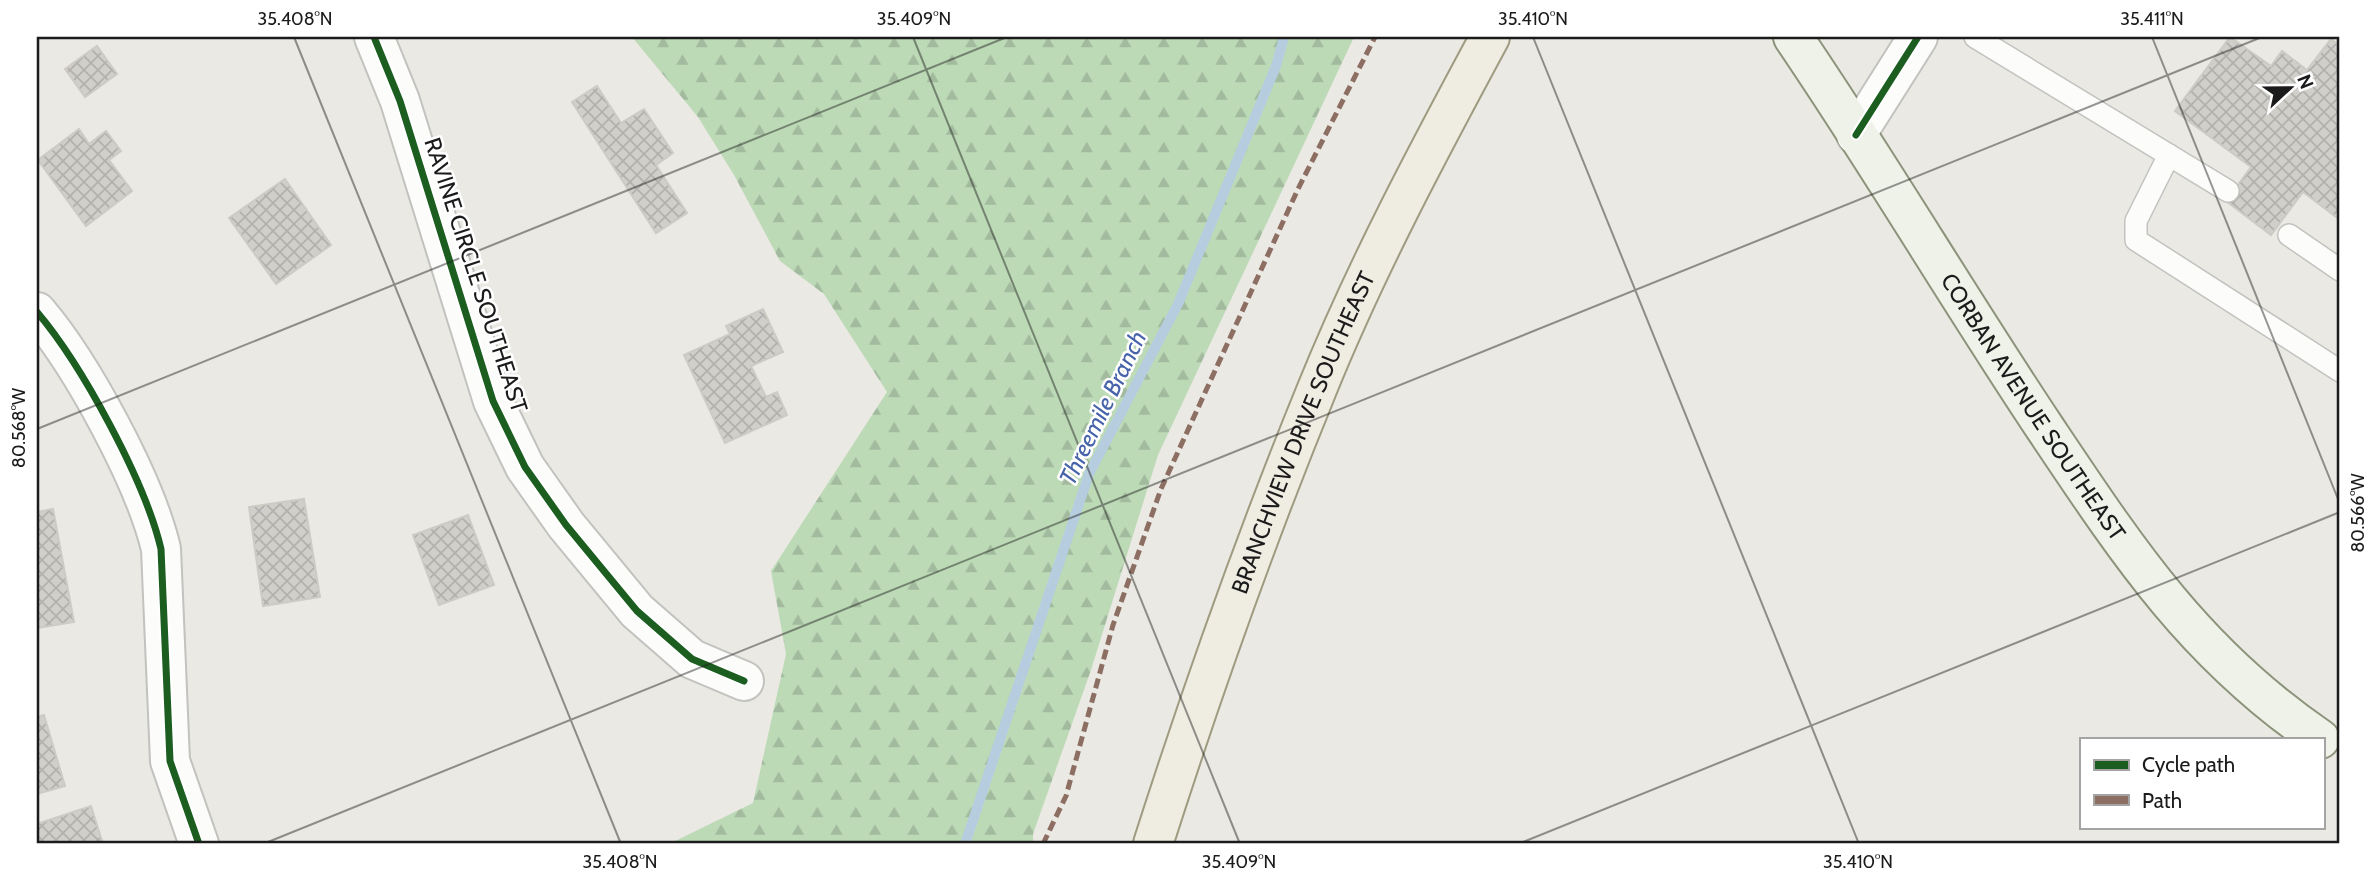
<svg xmlns="http://www.w3.org/2000/svg" width="2377" height="881" font-family="Cabin,sans-serif">
<style>
.forest{fill:url(#forest-firs)}
.lines{fill:none;stroke-linecap:round;stroke-linejoin:round}
.stream{stroke:#b5cdde;stroke-width:10}
.building{fill:url(#building-cross-hatch);stroke:#cdcbc4;stroke-width:2}
.service-casing{stroke:#c2c2bf;stroke-width:24}
.minor-casing{stroke:#c2c2bf;stroke-width:42}
.secondary-casing{stroke:#8c937b;stroke-width:42}
.primary-casing{stroke:#9f9b80;stroke-width:42}
.service{stroke:#fcfcfb;stroke-width:21}
.minor{stroke:#fcfcfb;stroke-width:38}
.secondary{stroke:#eff2e8;stroke-width:38}
.primary{stroke:#efece2;stroke-width:38}
.quiet{stroke:#8d6e63;stroke-width:5;stroke-dasharray:10 5;stroke-linecap:butt}
.cycleway-casing{stroke:#fff;stroke-width:11}
.cycleway{stroke:#1b5e20;stroke-width:7}
.ticks{fill:none;stroke:#1b1b1b;stroke-width:2;stroke-opacity:0.45}
.labels{text-anchor:middle;stroke-width:5;stroke-linejoin:round;paint-order:stroke}
.street-label{font-size:23px;fill:#1b1b1b;stroke:#fff}
.water-label{font-size:24px;font-style:italic;fill:#4763aa;stroke:#fff}
.neatline{fill:none;stroke:#1b1b1b;stroke-width:2.5}
.ticks-label{font-size:18px;text-anchor:middle;fill:#1b1b1b}
</style>
<defs>
<pattern id="forest-firs" width="22" height="20" patternUnits="userSpaceOnUse" patternTransform="scale(1.75)"><rect width="22" height="20" fill="#bddab7"/><path d="M5 1l3.5 6h-7zM16 11l3.5 6h-7z" fill="#a2ba9d"/></pattern>
<pattern id="building-cross-hatch" width="8" height="8" patternUnits="userSpaceOnUse" patternTransform="scale(1.75)"><rect width="8" height="8" fill="#d0cfca"/><path d="M0 0l8 8M0 8l8-8" fill="none" stroke="#b2b1ad"/></pattern>
</defs>
<rect width="100%" height="100%" fill="#eae9e3"/>
<polygon class="forest" points="632,37 1354,37 1158,455 1091,670 1033,834 1033,844 669,844 753,803 786,654 771,571 887,392 824,294 780,261 734,175 698,117"/>
<g class="lines">
<polyline class="stream" points="965,844 1089,474 1178,304 1276,66 1284,37"/>
</g>
<g class="building">
<polygon points="2230,37 2271,66 2282,51 2307,70 2331,39 2340,46 2340,220 2303,192 2271,235 2226,201 2251,167 2175,111"/>
<polygon points="97,46 117,74 85,97 65,69"/>
<polygon points="597,86 621,123 644,109 673,153 656,165 687,213 656,233 572,102"/>
<polygon points="79,129 89,144 106,131 121,151 109,160 132,191 86,226 38,160"/>
<polygon points="285,179 331,245 276,284 229,218"/>
<polygon points="763,309 783,352 751,366 766,397 777,392 787,415 725,443 684,355 730,334 726,326"/>
<polygon points="304,499 320,597 263,606 249,507"/>
<polygon points="53,509 74,622 37,628 37,512"/>
<polygon points="468,515 494,585 439,605 413,535"/>
<polygon points="44,715 65,786 37,794 37,717"/>
<polygon points="91,806 103,844 39,844 37,824"/>
</g>
<g class="lines">
<defs>
<g id="service">
<polyline points="1975,37 2228,191"/>
<polyline points="2169,155 2136,221 2136,240 2340,371"/>
<polyline points="2289,235 2340,270"/>
</g>
<g id="minor">
<polyline points="374,37 400,101 493,401 525,467 566,525 637,611 692,659 744,681"/>
<polyline points="1856,135 1918,37"/>
<path d="M37,312C82,365 145,481 161,549L170,761L199,844"/>
</g>
<g id="secondary">
<path id="s1" d="M1793,37C1880,165 1959,299 2045,428C2128,552 2194,653 2320,739"/>
</g>
<g id="primary">
<path id="s2" d="M1153,844C1202,691 1256,538 1317,389C1366,268 1428,152 1490,37"/>
</g>
</defs>
<use href="#service" class="service-casing"/>
<use href="#minor" class="minor-casing"/>
<use href="#secondary" class="secondary-casing"/>
<use href="#primary" class="primary-casing"/>
<use href="#service" class="service"/>
<use href="#minor" class="minor"/>
<use href="#secondary" class="secondary"/>
<use href="#primary" class="primary"/>
<polyline class="quiet" points="1043,844 1066,796 1113,625 1161,489 1298,189 1375,37"/>
<defs>
<g id="cycleway">
<polyline points="374,37 400,101 493,401 525,467 566,525 637,611 692,659 744,681"/>
<polyline points="1856,135 1918,37"/>
<path d="M37,312C82,365 145,481 161,549L170,761L199,844"/>
</g>
</defs>
<use href="#cycleway" class="cycleway-casing"/>
<use href="#cycleway" class="cycleway"/>
</g>
<path class="ticks" d="M294,37L621,844M913,37L1240,844M1533,37L1859,844M2152,37L2340,504M37,429L1007,37M263,844L2262,37M1518,844L2340,512"/>
<g class="labels">
<g class="street-label">
<text transform="translate(476 275) rotate(72)" y="8">RAVINE CIRCLE SOUTHEAST</text>
<text dy="8" stroke="none"><textPath href="#s1" startOffset="441">CORBAN AVENUE SOUTHEAST</textPath></text>
<text dy="8" stroke="none"><textPath href="#s2" startOffset="438">BRANCHVIEW DRIVE SOUTHEAST</textPath></text>
</g>
<g class="water-label">
<text transform="translate(1103 408) rotate(-64)" y="8">Threemile Branch</text>
</g>
</g>
<rect width="2377" height="881" fill="none" stroke="#ffffff" stroke-width="77"/>
<rect x="2080" y="738" width="245" height="91" fill="#ffffff" stroke="#a4a4a4" stroke-width="2"/>
<rect x="2094" y="760" width="35" height="10" fill="#1b5e20" stroke="#a4a4a4" stroke-width="2"/>
<text x="2142" y="772" font-size="21" fill="#1b1b1b">Cycle path</text>
<rect x="2094" y="795" width="35" height="10" fill="#8d6e63" stroke="#a4a4a4" stroke-width="2"/>
<text x="2142" y="808" font-size="21" fill="#1b1b1b">Path</text>
<g transform="translate(2290 88) rotate(68)" stroke="#ffffff" stroke-width="5" paint-order="stroke">
<path d="M0-5L12 26L0 18L-12 26Z" fill="#1b1b1b"/>
<text y="-10" font-size="19" font-weight="bold" text-anchor="middle" fill="#1b1b1b">N</text>
</g>
<rect x="38" y="38" width="2300" height="804" class="neatline"/>
<g class="ticks-label">
<text x="295" y="25">35.408°N</text>
<text x="914" y="25">35.409°N</text>
<text x="1533" y="25">35.410°N</text>
<text x="2152" y="25">35.411°N</text>
<text transform="translate(19 428) rotate(-90)" y="6">80.568°W</text>
<text transform="translate(2358 513) rotate(-90)" y="6">80.566°W</text>
<text x="620" y="868">35.408°N</text>
<text x="1239" y="868">35.409°N</text>
<text x="1858" y="868">35.410°N</text>
</g>
</svg>
